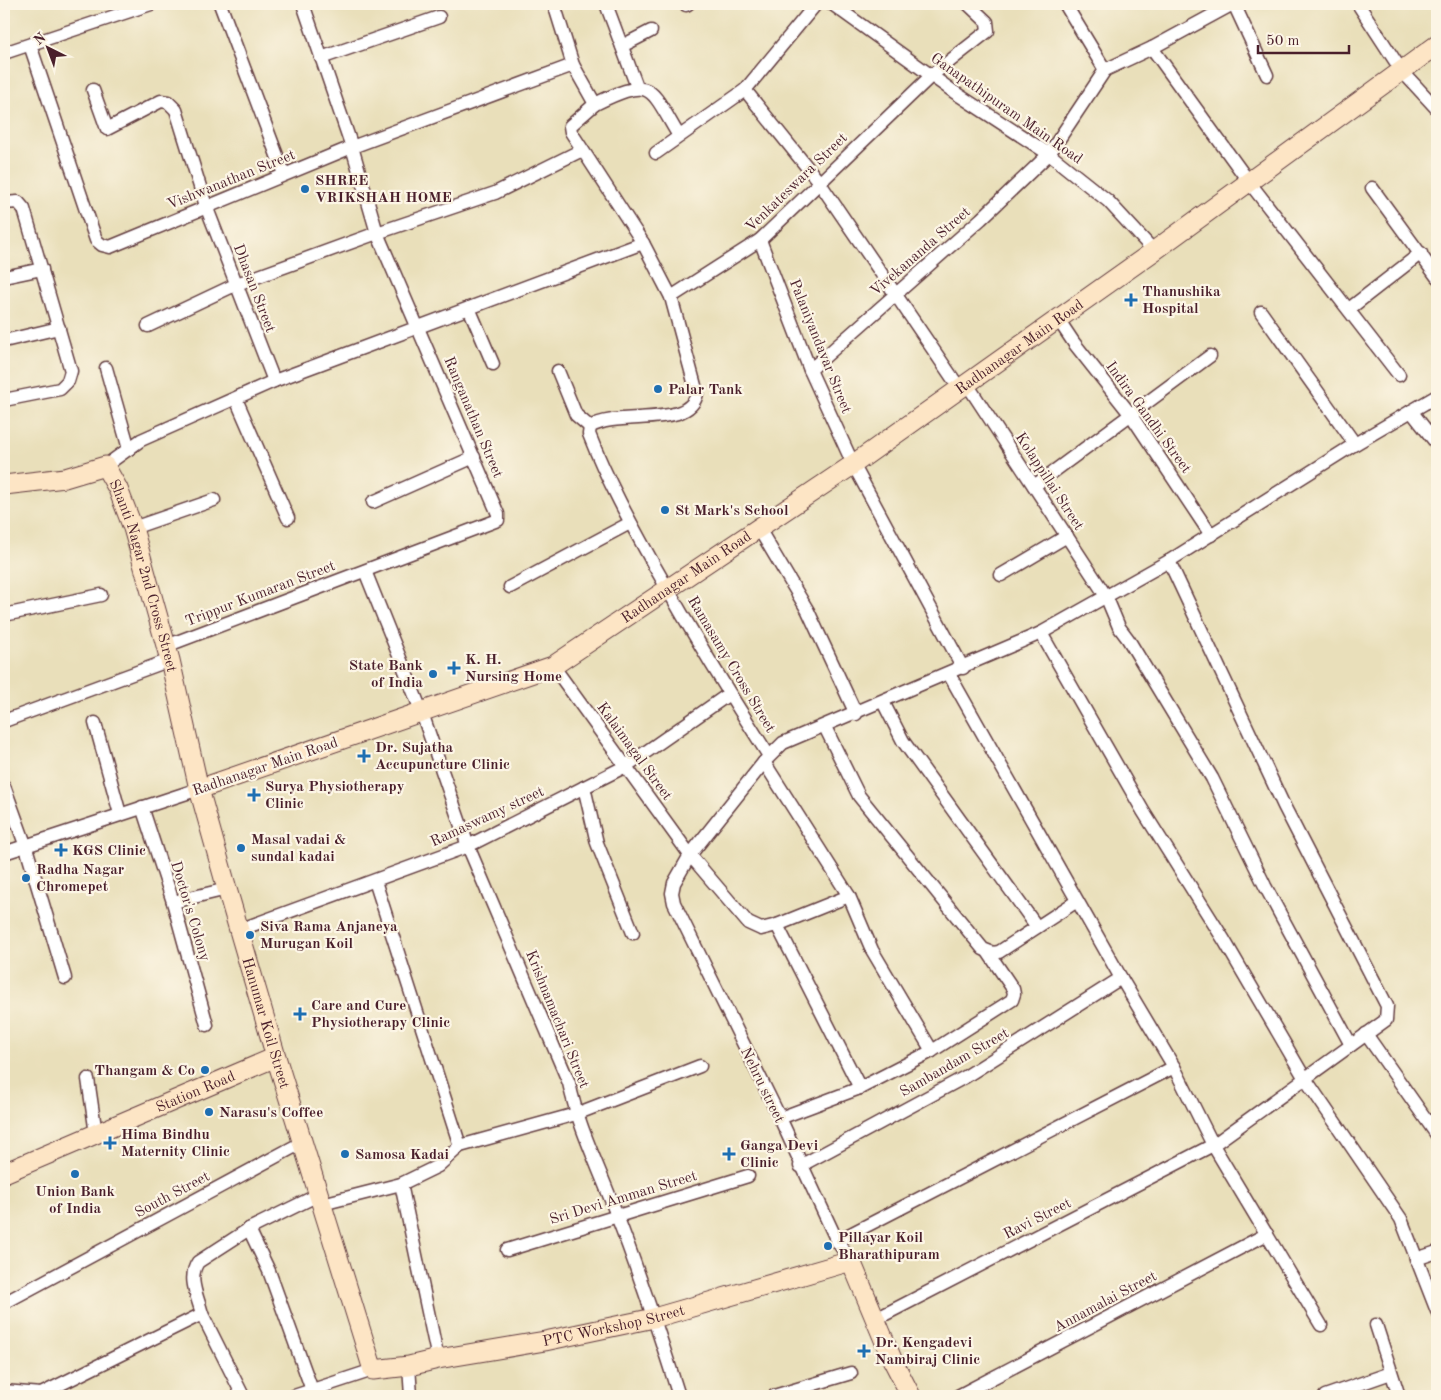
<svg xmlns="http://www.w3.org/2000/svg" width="1441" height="1400" font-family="'Old Standard TT',serif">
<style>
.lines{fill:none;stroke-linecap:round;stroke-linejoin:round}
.street-casing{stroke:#623c40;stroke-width:15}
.secondary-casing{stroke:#623c40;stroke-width:21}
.street{stroke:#fff;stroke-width:12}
.secondary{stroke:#fde5c5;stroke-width:19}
.poi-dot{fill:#1f6fb2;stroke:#fcf5e5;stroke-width:2}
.labels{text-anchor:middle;stroke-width:4.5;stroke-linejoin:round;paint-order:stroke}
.street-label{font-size:15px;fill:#4a1f2b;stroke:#fcf5e5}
.poi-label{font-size:15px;font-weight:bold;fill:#4a1f2b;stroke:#fcf5e5;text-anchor:start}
</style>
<rect width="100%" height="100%" fill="#fcf5e5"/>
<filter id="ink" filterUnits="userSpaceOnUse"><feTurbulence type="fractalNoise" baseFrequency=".02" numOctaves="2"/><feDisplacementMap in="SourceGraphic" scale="10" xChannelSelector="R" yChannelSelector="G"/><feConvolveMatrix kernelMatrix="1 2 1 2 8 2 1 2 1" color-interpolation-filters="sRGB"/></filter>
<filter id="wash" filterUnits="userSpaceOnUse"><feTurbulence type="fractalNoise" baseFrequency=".0096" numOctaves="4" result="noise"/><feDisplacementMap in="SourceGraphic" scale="20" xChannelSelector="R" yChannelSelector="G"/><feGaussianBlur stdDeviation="1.12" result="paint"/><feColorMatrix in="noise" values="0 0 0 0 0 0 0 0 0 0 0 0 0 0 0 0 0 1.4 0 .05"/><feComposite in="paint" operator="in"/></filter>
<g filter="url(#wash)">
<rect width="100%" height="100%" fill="#e9dfba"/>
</g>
<g filter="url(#ink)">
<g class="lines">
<defs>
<g id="street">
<polyline points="220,4 284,174"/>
<path d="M554,4L573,65L595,104C653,76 649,86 679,136"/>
<polyline points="606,4 637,87"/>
<polyline points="832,4 954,92 1049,154 1108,201 1154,251"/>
<polyline points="1065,4 1105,70"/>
<polyline points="1234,4 1267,75"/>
<polyline points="1358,4 1401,70 1437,109"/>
<polyline points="686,5 688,4"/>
<polyline points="30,45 96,240 102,245 110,247 352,147 573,65"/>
<polyline points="622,46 651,31"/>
<polyline points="1152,48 1249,182 1399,375"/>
<polyline points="4,53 151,4"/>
<polyline points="321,58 439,17"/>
<polyline points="93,90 107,129 161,101 168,102 176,110 206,206 274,381"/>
<polyline points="745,90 819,182 960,389"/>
<path d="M595,104L570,126L571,132L643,243L671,297L697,393C691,430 618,409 590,427L589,434C607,480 631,524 655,567C691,631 729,694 769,756"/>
<polyline points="656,153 745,90 816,4"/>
<polyline points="1372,188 1437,277"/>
<polyline points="4,203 18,202 24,209 71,371 68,381 60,389 4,400"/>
<polyline points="760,240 810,370 853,464 963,668"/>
<polyline points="4,277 42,269"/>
<polyline points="671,297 760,240 932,75 988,31 987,22 968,4"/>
<polyline points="469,308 493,364"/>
<polyline points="1349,309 1421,253"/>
<polyline points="1261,312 1355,444"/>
<polyline points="1058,319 1074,343 1131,415 1211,535"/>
<polyline points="148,326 237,284 377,233 495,193 582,150"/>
<polyline points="4,341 59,328"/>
<polyline points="106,368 129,449"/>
<polyline points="810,370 981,219 1049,154 1105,70 1152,48 1233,4"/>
<polyline points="558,371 576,415 590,427"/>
<polyline points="967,384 1106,596 1119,627 1128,639 1212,778 1265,886 1351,1045"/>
<polyline points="236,399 288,518"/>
<polyline points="1411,411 1437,444"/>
<polyline points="105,466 141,440 274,381 643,243"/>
<polyline points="1034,486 1210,356"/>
<polyline points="373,502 474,457"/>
<polyline points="758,527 808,611 856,714"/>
<polyline points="133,528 214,500"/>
<path d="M365,571L422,713L468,846L569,1083C579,1130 601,1171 617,1216C640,1275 660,1336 679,1396"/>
<polyline points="1001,575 1067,536"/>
<polyline points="510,587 630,523"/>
<polyline points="4,615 101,595"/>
<polyline points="1041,633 1143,811 1224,940 1304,1077 1401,1219 1437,1311"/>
<polyline points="166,646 498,520 498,514 377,233 352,147 303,4"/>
<polyline points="553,666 690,855 748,923 761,929 777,925"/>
<polyline points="949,674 1121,978 1174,1067 1213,1145 1321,1325"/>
<polyline points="883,702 903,741 1037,927"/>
<polyline points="4,721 170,660"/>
<polyline points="95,723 120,814"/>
<polyline points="825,727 859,796 983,949 993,953 999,952 1077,901"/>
<polyline points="764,762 849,896 872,950 932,1051"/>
<polyline points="4,786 25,844 65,978"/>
<polyline points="584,787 597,843 633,933"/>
<polyline points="142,807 173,902 207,1025"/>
<polyline points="4,853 199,789"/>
<polyline points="375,881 460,1146"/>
<polyline points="849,896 777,925 860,1088"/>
<polyline points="173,902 227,889"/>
<polyline points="239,930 468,846 626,766 729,694"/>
<polyline points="1366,1034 1437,1135"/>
<polyline points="88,1079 96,1134"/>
<polyline points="780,1118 860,1088 932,1051 1012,1000 1014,994 1013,989 988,952"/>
<polyline points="800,1166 965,1077 1121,978"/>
<polyline points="401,1184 438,1359"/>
<polyline points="322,1204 401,1184 438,1166 460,1146 576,1114 700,1066"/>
<polyline points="249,1229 269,1271 312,1390"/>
<polyline points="837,1241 1174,1067"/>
<polyline points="507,1250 748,1176"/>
<polyline points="1416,1259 1437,1252"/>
<polyline points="851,1261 837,1241 780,1118 674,903 672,893 674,883 690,855 764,762 783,743 1041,633 1169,561 1355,444 1437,396"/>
<polyline points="4,1303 303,1142"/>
<path d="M202,1314C198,1297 187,1278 198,1262L249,1229L320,1194"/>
<polyline points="876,1319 1213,1145 1386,1020 1387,1006 1284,806 1169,561"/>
<polyline points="1376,1325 1399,1396"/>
<polyline points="409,1366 411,1396"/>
<polyline points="4,1391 41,1394 42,1396"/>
<polyline points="41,1394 202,1314 243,1396"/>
<polyline points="294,1396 373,1370"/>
<polyline points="774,1396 851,1373"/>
<polyline points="958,1396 1267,1234"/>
<polyline points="1325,1396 1391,1373"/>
</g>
<g id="secondary">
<path id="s1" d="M4,485L65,478L105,466L118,489L133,528L170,660L199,789L227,889L276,1057L373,1370L409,1366L438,1359L545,1341L654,1318L851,1261L892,1359L911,1396"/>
<path id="s2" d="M199,789L553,666L848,468L1154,251L1437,45"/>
<path id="s3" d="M4,1173L276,1057"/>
</g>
</defs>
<use href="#street" class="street-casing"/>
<use href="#secondary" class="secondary-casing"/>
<use href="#street" class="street"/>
<use href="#secondary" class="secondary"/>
</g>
</g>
<g class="poi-dot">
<circle cx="305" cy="189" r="5"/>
<path d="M1128.5 292.5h5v5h5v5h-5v5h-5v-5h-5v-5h5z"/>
<circle cx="658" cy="389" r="5"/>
<circle cx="665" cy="510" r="5"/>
<path d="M451.5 660.5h5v5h5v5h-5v5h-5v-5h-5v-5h5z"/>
<circle cx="433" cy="674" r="5"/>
<path d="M361.5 748.5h5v5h5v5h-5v5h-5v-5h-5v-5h5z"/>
<path d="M251.5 787.5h5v5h5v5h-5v5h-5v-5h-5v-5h5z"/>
<circle cx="241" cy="848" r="5"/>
<path d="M58.5 842.5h5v5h5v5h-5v5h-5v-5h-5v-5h5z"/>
<circle cx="26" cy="878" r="5"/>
<circle cx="250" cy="935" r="5"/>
<path d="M297.5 1006.5h5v5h5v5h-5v5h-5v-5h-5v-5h5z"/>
<circle cx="205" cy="1070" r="5"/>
<circle cx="209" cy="1112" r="5"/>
<path d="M107.5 1135.5h5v5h5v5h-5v5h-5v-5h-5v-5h5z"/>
<circle cx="345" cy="1154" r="5"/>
<path d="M726.5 1146.5h5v5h5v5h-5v5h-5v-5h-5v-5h5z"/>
<circle cx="75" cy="1174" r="5"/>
<circle cx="828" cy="1246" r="5"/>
<path d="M861.5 1343.5h5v5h5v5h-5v5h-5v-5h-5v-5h5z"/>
</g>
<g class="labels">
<g class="street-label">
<text transform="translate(1007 108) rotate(35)" y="5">Ganapathipuram Main Road</text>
<text transform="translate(231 179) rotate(-22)" y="5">Vishwanathan Street</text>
<text transform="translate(796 182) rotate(-44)" y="5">Venkateswara Street</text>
<text transform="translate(920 251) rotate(-41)" y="5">Vivekananda Street</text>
<text transform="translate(255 288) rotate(69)" y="5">Dhasan Street</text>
<text transform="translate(821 346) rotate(68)" y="5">Palaniyandavar Street</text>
<text dy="5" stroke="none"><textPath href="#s2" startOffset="940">Radhanagar Main Road</textPath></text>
<text transform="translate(474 417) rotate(67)" y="5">Ranganathan Street</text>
<text transform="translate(1149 417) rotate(54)" y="5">Indira Gandhi Street</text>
<text transform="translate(1050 481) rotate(57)" y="5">Kolappillai Street</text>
<text dy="5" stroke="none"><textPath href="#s2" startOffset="535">Radhanagar Main Road</textPath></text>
<text dy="5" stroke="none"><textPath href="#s1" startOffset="220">Shanti Nagar 2nd Cross Street</textPath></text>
<text transform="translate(260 593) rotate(-21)" y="5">Trippur Kumaran Street</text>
<text transform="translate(732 664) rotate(59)" y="5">Ramasamy Cross Street</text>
<text transform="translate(635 751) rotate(54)" y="5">Kalaimagal Street</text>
<text transform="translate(265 766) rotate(-19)" y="5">Radhanagar Main Road</text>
<text transform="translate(487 816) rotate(-25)" y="5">Ramaswamy street</text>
<text transform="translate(191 911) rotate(73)" y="5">Doctor's Colony</text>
<text transform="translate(558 1019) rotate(68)" y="5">Krishnamachari Street</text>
<text dy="5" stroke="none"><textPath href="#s1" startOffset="684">Hanumar Koil Street</textPath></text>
<text transform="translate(954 1062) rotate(-30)" y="5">Sambandam Street</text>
<text transform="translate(763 1085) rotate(64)" y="5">Nehru street</text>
<text dy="5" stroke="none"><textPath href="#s3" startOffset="208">Station Road</textPath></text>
<text transform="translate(172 1194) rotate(-28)" y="5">South Street</text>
<text transform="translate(623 1197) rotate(-17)" y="5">Sri Devi Amman Street</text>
<text transform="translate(1037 1218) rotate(-27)" y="5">Ravi Street</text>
<text transform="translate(1105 1301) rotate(-28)" y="5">Annamalai Street</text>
<text dy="5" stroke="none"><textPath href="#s1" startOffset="1292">PTC Workshop Street</textPath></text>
</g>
<g class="poi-label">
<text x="315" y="185">SHREE<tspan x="315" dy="17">VRIKSHAH HOME</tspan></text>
<text x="1142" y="296">Thanushika<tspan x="1142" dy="17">Hospital</tspan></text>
<text x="668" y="394">Palar Tank</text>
<text x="675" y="515">St Mark's School</text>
<text x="465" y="664">K. H.<tspan x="465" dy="17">Nursing Home</tspan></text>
<text x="423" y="670" text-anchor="end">State Bank<tspan x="423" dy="17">of India</tspan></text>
<text x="375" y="752">Dr. Sujatha<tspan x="375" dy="17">Accupuncture Clinic</tspan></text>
<text x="265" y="791">Surya Physiotherapy<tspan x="265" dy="17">Clinic</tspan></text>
<text x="251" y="844">Masal vadai &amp;<tspan x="251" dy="17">sundal kadai</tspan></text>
<text x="72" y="855">KGS Clinic</text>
<text x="36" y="874">Radha Nagar<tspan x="36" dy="17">Chromepet</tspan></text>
<text x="260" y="931">Siva Rama Anjaneya<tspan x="260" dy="17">Murugan Koil</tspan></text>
<text x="311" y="1010">Care and Cure<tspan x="311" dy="17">Physiotherapy Clinic</tspan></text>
<text x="195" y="1075" text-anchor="end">Thangam &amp; Co</text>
<text x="219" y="1117">Narasu's Coffee</text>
<text x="121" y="1139">Hima Bindhu<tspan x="121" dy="17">Maternity Clinic</tspan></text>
<text x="740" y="1150">Ganga Devi<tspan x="740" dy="17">Clinic</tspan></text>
<text x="355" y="1159">Samosa Kadai</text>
<text x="75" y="1196" text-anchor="middle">Union Bank<tspan x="75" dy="17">of India</tspan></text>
<text x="838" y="1242">Pillayar Koil<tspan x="838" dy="17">Bharathipuram</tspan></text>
<text x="875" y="1347">Dr. Kengadevi<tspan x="875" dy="17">Nambiraj Clinic</tspan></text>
</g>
</g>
<rect width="1441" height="1400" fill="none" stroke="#fcf5e5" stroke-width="20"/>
<g transform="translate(48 48) rotate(318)" stroke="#fcf5e5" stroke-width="4" paint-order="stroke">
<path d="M0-4L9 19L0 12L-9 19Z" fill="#4a1f2b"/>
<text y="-8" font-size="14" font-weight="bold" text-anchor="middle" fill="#4a1f2b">N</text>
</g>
<path d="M1258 45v8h91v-8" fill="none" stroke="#4a1f2b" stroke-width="2.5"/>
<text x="1266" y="45" font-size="15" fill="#4a1f2b" stroke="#fcf5e5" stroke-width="4" paint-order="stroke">50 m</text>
</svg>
